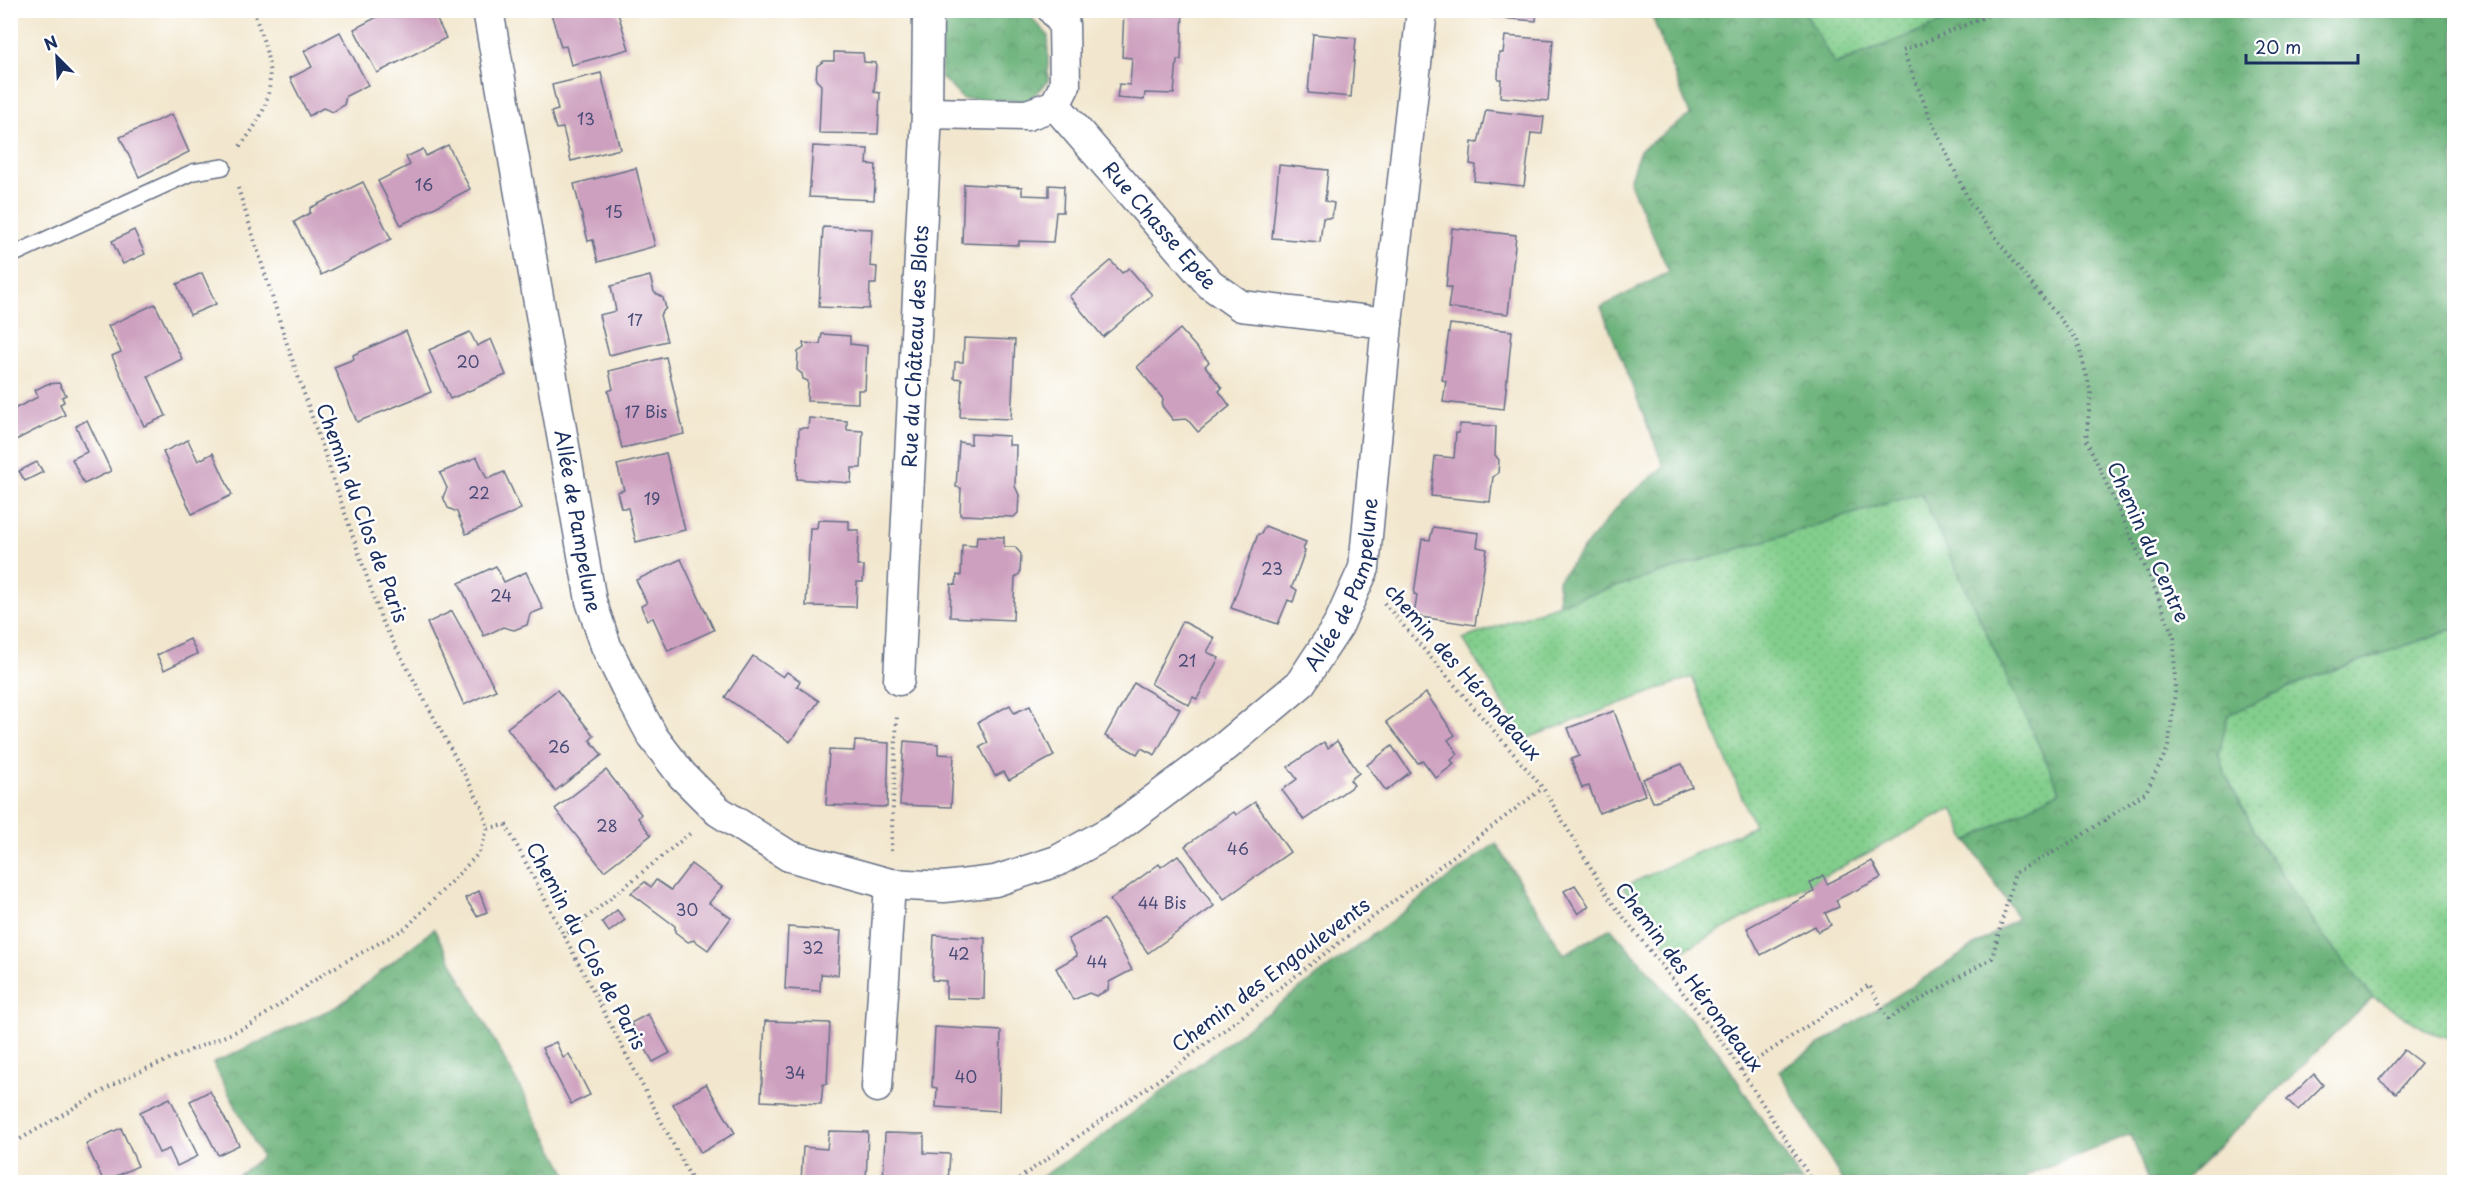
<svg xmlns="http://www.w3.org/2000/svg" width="2465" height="1193" font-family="'Playpen Sans',sans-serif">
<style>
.green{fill:url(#green-dots);stroke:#4e7e75;stroke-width:1.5}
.forest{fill:url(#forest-crowns);stroke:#42706b;stroke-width:1.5}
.building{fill:#cda0bf}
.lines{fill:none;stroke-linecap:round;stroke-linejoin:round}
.lane-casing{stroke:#666f85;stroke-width:18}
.street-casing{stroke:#666f85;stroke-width:33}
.path{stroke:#666f85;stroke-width:4;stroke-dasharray:1.5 4.5;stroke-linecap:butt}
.lane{stroke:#fff;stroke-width:15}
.street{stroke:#fff;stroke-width:30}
.labels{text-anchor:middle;stroke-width:5;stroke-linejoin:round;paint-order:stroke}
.number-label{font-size:16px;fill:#484b76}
.street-label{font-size:20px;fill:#1b2f5e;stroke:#fff}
</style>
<defs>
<pattern id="green-dots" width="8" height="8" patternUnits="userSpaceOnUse" patternTransform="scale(1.5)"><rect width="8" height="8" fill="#82ce8c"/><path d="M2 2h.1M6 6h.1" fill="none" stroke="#70b17b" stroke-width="1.8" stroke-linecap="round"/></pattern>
<pattern id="forest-crowns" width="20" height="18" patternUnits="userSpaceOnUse" patternTransform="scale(1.5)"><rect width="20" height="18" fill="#69b178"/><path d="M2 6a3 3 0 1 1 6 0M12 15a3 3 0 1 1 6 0" fill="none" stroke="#569066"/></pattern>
</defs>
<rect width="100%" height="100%" fill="#fff"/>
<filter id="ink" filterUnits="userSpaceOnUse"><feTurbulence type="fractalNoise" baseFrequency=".0167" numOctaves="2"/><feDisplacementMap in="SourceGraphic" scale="12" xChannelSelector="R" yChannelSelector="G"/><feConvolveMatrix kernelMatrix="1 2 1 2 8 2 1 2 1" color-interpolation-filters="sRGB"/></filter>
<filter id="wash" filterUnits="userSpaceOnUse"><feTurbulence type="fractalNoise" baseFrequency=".008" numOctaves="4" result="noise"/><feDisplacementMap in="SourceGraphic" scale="24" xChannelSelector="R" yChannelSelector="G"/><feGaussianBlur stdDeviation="1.35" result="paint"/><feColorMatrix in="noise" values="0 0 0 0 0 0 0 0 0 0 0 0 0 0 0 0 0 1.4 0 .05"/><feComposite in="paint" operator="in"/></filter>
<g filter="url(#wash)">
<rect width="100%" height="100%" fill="#f2e7ce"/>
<g class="green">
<polygon points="1804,11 1970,11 1834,65"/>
<polygon points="1921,493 2061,791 1967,841 1953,808 1674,955 1623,887 1754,826 1692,677 1525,739 1463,639 1559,604"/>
<polygon points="2454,629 2454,1040 2428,1031 2373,997 2322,935 2263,847 2224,772 2219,754 2227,715 2310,678"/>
</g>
<g class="forest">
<polygon points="963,11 1027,13 1048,35 1048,81 1028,101 963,99 941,77 942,29"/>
<polygon points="1650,11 1804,11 1835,65 1970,11 2454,11 2454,629 2310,678 2228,715 2219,754 2224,772 2263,847 2322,935 2373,997 2182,1182 2148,1182 2131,1134 2026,1176 2027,1182 1843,1182 1779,1071 2018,918 1967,841 2060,791 1921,493 1559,604 1558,580 1622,501 1664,467 1601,307 1669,272 1629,181 1640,150 1690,115"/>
<polygon points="1496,843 1564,954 1611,928 1719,1052 1802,1182 1034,1182 1095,1141"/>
<polygon points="434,929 571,1182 230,1182 262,1157 213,1063 338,1006"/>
</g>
<g id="blocks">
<g class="building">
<polygon points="384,10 432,10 446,38 377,73 354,29 385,13"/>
<polygon points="550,10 617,10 629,49 571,65 566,46 561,47"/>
<polygon points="1124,10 1183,10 1181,60 1177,60 1174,94 1145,93 1144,100 1117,98 1119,84 1130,85 1132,58 1122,57"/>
<polygon points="1476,10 1537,10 1536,21 1476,16"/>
<polygon points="340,32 368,85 346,96 344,105 333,112 323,108 309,116 290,78 312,67 304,51"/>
<polygon points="1313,34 1356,38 1351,97 1308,93"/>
<polygon points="1505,36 1553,40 1548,101 1500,97 1501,79 1498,79 1499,53 1503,53"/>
<polygon points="834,52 863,53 864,62 876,63 874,92 880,93 878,134 819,133 821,85 816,80 817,66 824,61 834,61"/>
<polygon points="601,73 620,149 571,161 563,128 556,129 551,112 558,110 552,85"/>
<polygon points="1486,110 1544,117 1542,134 1531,133 1524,186 1474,181 1476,165 1470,164 1472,142 1478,143"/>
<polygon points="172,114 189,152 139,177 120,137"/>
<polygon points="448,145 470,189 401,225 378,181 410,165 406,157 423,149 426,156"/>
<polygon points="813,146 868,149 867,164 876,165 874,200 809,197"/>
<polygon points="1279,165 1328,170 1325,201 1334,203 1332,218 1323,218 1320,242 1272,238"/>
<polygon points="636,168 655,246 598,262 593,240 588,241 574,184"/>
<polygon points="363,182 391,239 321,275 294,222 310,213 310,208"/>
<polygon points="964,184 1022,187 1022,195 1049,196 1049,185 1064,186 1063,212 1056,212 1053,242 1019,241 1019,245 962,243"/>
<polygon points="823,227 872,229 870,266 877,267 876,284 870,284 869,309 819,307"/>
<polygon points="1452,228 1516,235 1508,314 1448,308 1451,287 1446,287"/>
<polygon points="134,230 145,254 123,264 112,241"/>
<polygon points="1111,261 1122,273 1129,268 1152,295 1103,337 1069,296"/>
<polygon points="202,273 216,304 190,315 177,284"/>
<polygon points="650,276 654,292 663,298 666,308 660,315 667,341 609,355 599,315 616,311 611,286"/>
<polygon points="155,304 182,359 148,376 166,416 144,426 112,356 121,352 108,326"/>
<polygon points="1450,324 1512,331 1504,409 1443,402 1446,381 1442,380"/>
<polygon points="1180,329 1209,362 1205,366 1222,388 1219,391 1230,406 1198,432 1187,419 1173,420 1162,406 1163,399 1137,367"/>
<polygon points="406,331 431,392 357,422 334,367 354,359 353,355"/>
<polygon points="470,332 477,346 491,339 506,375 450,399 429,350"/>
<polygon points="822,334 850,336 850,344 867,346 865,390 858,390 858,403 807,401 808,381 803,379 802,374 797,370 798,352 804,348 803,343 820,344"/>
<polygon points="964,338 1015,340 1011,419 960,417 962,379 954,378 955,362 963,362"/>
<polygon points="666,357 684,434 622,448 608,391 613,389 609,371"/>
<polygon points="59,383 66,395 62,397 64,402 60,404 65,415 10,443 10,411 38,397 35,390 47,384"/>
<polygon points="809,418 847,421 847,430 863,431 861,468 852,468 851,483 797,479 799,428 808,428"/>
<polygon points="87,420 111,471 84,484 72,459 87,452 76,426"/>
<polygon points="1460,424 1496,426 1495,455 1499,460 1498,473 1493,477 1490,502 1431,496 1435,456 1454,458 1456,433 1459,433"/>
<polygon points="971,434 1009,436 1009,445 1016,445 1015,486 1019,495 1018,513 1014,517 960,515 961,488 956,487 959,442 971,444"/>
<polygon points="188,440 198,461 213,453 232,495 192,514 163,452"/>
<polygon points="666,453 685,530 636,542 628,508 621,508 617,492 624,490 617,465"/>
<polygon points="477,457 487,479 504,472 521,509 466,534 457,512 448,508 443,497 447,488 440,473"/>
<polygon points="37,462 43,472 25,481 19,471"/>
<polygon points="818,520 849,521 849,530 859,530 857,566 864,566 863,582 857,582 856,607 806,606 810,528 817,528"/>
<polygon points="1265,526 1306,542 1303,550 1305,551 1292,587 1297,590 1293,602 1288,600 1278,624 1231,608 1258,534 1261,534"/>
<polygon points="1433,527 1479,533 1477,547 1487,549 1475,625 1414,616 1417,595 1414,594 1422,539 1430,540"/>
<polygon points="977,536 1004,537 1004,547 1015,547 1021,554 1020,573 1015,578 1013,620 950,617 951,584 956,585 957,575 961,576 962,545 976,546"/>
<polygon points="681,559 714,630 668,651 653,618 647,620 641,606 647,603 636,580"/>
<polygon points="496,566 504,582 526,572 543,609 530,614 527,625 514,630 503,627 484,636 459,583"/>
<polygon points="452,611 496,690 464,705 427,623"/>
<polygon points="1182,621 1215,638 1207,652 1219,658 1197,699 1193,697 1189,705 1151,684"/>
<polygon points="190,639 197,654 164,670 157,655"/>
<polygon points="753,656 783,677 787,672 800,681 797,686 819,701 790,742 725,697"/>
<polygon points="1134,683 1180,709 1155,755 1141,748 1137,754 1105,736"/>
<polygon points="557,690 594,736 590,740 602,755 555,791 507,728"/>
<polygon points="1426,693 1455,735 1448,740 1458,754 1451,760 1454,764 1436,778 1423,761 1418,763 1386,722"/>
<polygon points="1010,705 1014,713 1030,706 1054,756 1009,780 1004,772 995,776 980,747 988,743 978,722"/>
<polygon points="1614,711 1645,795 1599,813 1589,786 1582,788 1571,759 1579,756 1568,728"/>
<polygon points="855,741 889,743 887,807 826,805 829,750 854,751"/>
<polygon points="904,741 938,744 938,754 954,755 951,807 900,805"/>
<polygon points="1337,741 1359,773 1350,780 1354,785 1304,820 1282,790 1297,779 1288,767 1324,742 1328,748"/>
<polygon points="1392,746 1410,772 1386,791 1367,765"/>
<polygon points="1682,764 1692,787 1653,802 1643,779"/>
<polygon points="606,770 641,814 638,818 651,835 604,871 555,809"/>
<polygon points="1255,802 1290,852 1224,899 1185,846 1234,812 1236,815"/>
<polygon points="1178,855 1214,906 1148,953 1110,900 1159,864 1161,867"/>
<polygon points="1872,861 1881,878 1836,900 1839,907 1825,913 1831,925 1818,932 1815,926 1761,955 1747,928 1814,892 1810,883 1823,875 1827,884"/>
<polygon points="691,864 722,887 709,903 731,918 708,950 694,940 688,942 675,932 675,926 631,893 645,882 651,887 656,880 671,890"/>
<polygon points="1575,885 1589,906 1578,914 1564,891"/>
<polygon points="479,891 487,912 477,916 465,898"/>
<polygon points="617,910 625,920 609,932 602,922"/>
<polygon points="1104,919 1132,970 1109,982 1108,990 1096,996 1089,993 1073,1000 1056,968 1077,956 1068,939"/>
<polygon points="788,927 841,931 838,975 821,974 820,991 785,989"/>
<polygon points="934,935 985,938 984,999 946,998 946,981 932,980"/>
<polygon points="648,1014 670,1053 653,1062 631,1023"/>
<polygon points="765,1021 830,1023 827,1084 823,1084 821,1104 761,1101"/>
<polygon points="935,1027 1001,1031 999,1111 936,1107 937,1088 932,1087"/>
<polygon points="556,1042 563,1058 569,1054 590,1095 571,1104 542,1048"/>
<polygon points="2404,1050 2421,1063 2396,1093 2379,1080"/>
<polygon points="2314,1074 2323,1085 2298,1110 2287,1100"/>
<polygon points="706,1084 735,1133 701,1153 673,1104"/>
<polygon points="210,1091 239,1145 218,1155 190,1101"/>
<polygon points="170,1098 198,1156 177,1166 169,1149 159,1153 140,1112"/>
<polygon points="121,1128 138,1166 112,1178 114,1182 104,1182 86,1144"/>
<polygon points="829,1131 868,1132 866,1182 801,1182 803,1147 827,1149"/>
<polygon points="885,1133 924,1134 924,1153 950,1154 948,1182 883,1182"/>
</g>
</g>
</g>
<g filter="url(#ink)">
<use href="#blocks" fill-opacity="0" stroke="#666f85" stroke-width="1.5"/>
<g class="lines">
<defs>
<polyline id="lane" points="10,256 193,172 223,167"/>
<g id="street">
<path id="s1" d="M488,10L591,601L606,646L627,689L653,737L682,775L718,811L789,856L890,884L944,887L995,881L1057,861L1115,829L1226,746L1300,684L1338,626L1364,568L1387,323L1422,10"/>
<path id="s2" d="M1053,10L1064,24L1065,85L1055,105L1210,284L1241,306L1387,323"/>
<polyline points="927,113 1027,115 1055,105"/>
<path id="s3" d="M899,680L927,113L928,10"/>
<polyline points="877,1087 890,884"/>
</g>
</defs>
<use href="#lane" class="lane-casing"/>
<use href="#street" class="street-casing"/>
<g class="path">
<path d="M240,146C282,96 273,66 253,10"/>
<polyline points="238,188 287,344 382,621 482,807 488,828"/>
<polyline points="1384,603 1543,788 1610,900 1728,1050 1813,1182"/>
<polyline points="488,828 506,825 693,1182"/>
<polyline points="891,851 897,714"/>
<polyline points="563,937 693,831"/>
<polyline points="1741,1070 1869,985 1888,1019 1992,958 2015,873 2075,840 2146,792 2168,748 2175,693 2174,638 2156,591 2086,439 2091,392 2077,340 2014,262 1970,203 1934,127 1903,51 2001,10"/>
<polyline points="10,1145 127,1077 249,1026 325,973 406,928 479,853 488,828"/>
<polyline points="1014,1182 1161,1078 1543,788"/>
</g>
<use href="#lane" class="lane"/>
<use href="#street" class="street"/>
</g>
</g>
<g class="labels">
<g class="number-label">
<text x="586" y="125">13</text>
<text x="424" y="191">16</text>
<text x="614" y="218">15</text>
<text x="635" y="326">17</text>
<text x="468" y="368">20</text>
<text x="646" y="418">17 Bis</text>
<text x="479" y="499">22</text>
<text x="652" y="505">19</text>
<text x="1272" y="575">23</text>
<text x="501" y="602">24</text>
<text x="1187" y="667">21</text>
<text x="559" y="753">26</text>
<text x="607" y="832">28</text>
<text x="1238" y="855">46</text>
<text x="1162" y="909">44 Bis</text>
<text x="687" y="916">30</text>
<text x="813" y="954">32</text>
<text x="959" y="960">42</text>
<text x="1097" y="968">44</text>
<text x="795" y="1079">34</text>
<text x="966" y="1083">40</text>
</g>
<g class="street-label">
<text dy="7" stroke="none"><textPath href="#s2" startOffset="261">Rue Chasse Epée</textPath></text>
<text dy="7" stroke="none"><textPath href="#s3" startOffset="334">Rue du Château des Blots</textPath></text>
<text transform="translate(362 513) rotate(70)" y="7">Chemin du Clos de Paris</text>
<text dy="7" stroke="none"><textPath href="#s1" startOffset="519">Allée de Pampelune</textPath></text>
<text transform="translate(2148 542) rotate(66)" y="7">Chemin du Centre</text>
<text dy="7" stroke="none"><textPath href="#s1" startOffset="1620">Allée de Pampelune</textPath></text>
<text transform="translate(1463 672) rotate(49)" y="7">chemin des Hérondeaux</text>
<text transform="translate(586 946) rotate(62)" y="7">Chemin du Clos de Paris</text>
<text transform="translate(1271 975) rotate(-37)" y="7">Chemin des Engoulevents</text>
<text transform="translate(1689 977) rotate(53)" y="7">Chemin des Hérondeaux</text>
</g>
</g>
<rect width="2465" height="1193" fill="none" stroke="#fff" stroke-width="36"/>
<g transform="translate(57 57) rotate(336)" stroke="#ffffff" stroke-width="4.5" paint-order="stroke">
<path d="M0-4.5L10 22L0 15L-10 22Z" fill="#1b2f5e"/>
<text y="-9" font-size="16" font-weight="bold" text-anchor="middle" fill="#1b2f5e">N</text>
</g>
<path d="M2246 54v9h112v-9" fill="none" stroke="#1b2f5e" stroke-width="3"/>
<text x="2255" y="54" font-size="18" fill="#1b2f5e" stroke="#ffffff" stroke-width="4.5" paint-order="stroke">20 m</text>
</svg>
